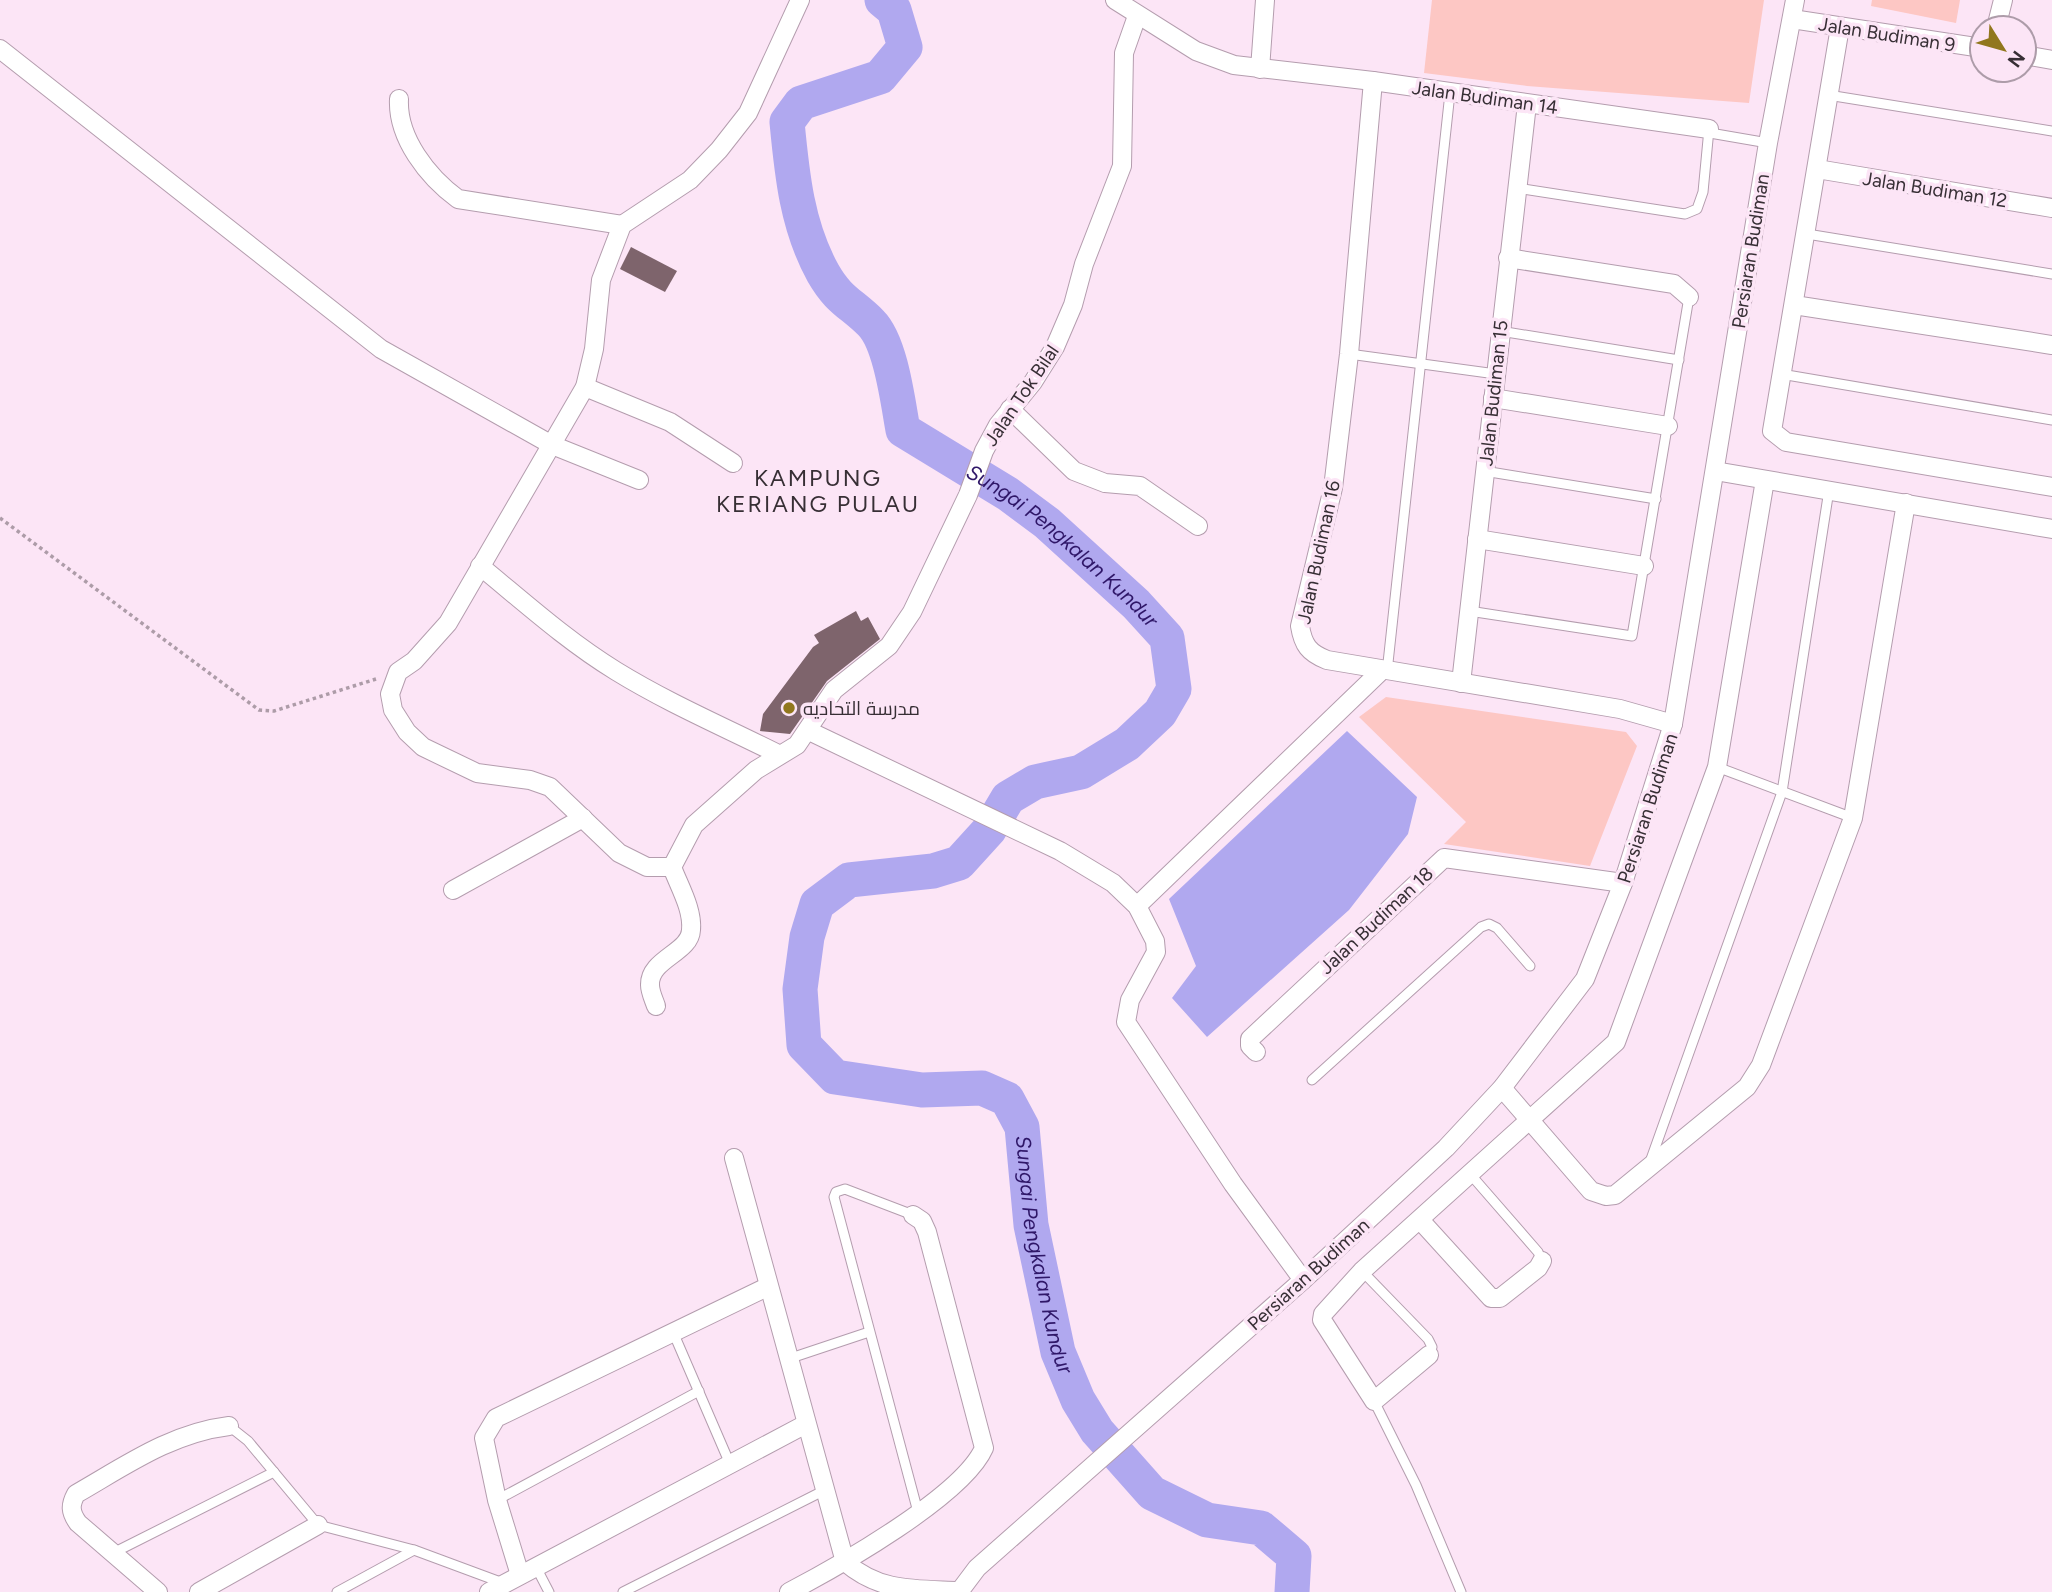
<svg xmlns="http://www.w3.org/2000/svg" width="2052" height="1592" font-family="Figtree,Cairo,sans-serif">
<style>
.green{fill:#fdc7c4}
.water{fill:#b0a8ef}
.lines{fill:none;stroke-linecap:round;stroke-linejoin:round}
.river{stroke:#b0a8ef;stroke-width:35}
.building{fill:#7e646c}
.service-casing{stroke:#b49dae;stroke-width:11}
.minor-casing{stroke:#b49dae;stroke-width:20}
.path{stroke:#ad9ca8;stroke-width:3.5;stroke-dasharray:3.5 3.5;stroke-linecap:butt}
.service{stroke:#fff;stroke-width:9}
.minor{stroke:#fff;stroke-width:18}
.poi-dot{fill:#91771d;stroke:#fce5f6;stroke-width:2.5}
.labels{text-anchor:middle;stroke-width:7;stroke-linejoin:round;paint-order:stroke}
.street-label{font-size:19px;fill:#372f35;stroke:#fce5f6}
.poi-label{font-size:19px;fill:#372f35;stroke:#fce5f6;text-anchor:start}
.water-label{font-size:21px;font-style:italic;fill:#2f1768;stroke:#fce5f6}
.quarter-label{font-size:23px;letter-spacing:2px;fill:#372f35;stroke:#fce5f6}
</style>
<rect width="100%" height="100%" fill="#fce5f6"/>
<g class="green">
<polygon points="1432,0 1764,0 1749,103 1527,86 1424,73"/>
<polygon points="1872,0 1960,0 1956,23 1871,6"/>
<polygon points="1386,697 1626,732 1637,746 1590,866 1444,844 1466,822 1359,717"/>
</g>
<polygon class="water" points="1347,731 1417,797 1408,834 1349,910 1207,1037 1172,998 1196,966 1169,899"/>
<g class="lines">
<path class="river" id="s1" d="M882,0L894,10L905,47L880,77L801,103L787,122C792,175 797,226 823,273C839,301 851,303 871,323C891,343 898,403 903,430L1008,494L1047,523L1136,604L1167,638L1174,689L1160,713L1127,744L1081,772L1035,782L1008,798L989,830L959,863L933,871L849,880L817,904L807,937L800,989L804,1045L835,1077L922,1090L982,1088L1007,1099L1022,1127L1031,1225L1058,1352L1078,1400L1097,1431L1152,1493L1207,1520L1261,1528L1294,1556L1292,1592"/>
</g>
<g class="building">
<polygon points="631,247 677,271 665,292 620,269"/>
<polygon points="856,611 861,621 868,617 880,639 827,681 790,734 760,731 763,714 813,647 819,643 814,635"/>
</g>
<g class="lines">
<defs>
<g id="service">
<polyline points="1828,95 2052,131"/>
<polyline points="1710,133 1768,143"/>
<polyline points="1517,188 1685,214 1697,209 1703,192 1709,129"/>
<polyline points="1807,234 2052,274"/>
<polyline points="1500,331 1679,360"/>
<polyline points="1349,354 1496,374"/>
<polyline points="1781,374 2052,420"/>
<polyline points="1484,471 1656,499"/>
<polyline points="1469,611 1632,636 1689,297"/>
<polyline points="1387,672 1450,93"/>
<polyline points="1717,767 1853,818"/>
<polyline points="1312,1080 1481,927 1489,924 1497,928 1530,966"/>
<polyline points="1650,1162 1782,792 1829,490"/>
<polyline points="1471,1175 1538,1252 1542,1261"/>
<polyline points="913,1215 845,1189 836,1192 834,1197 918,1512"/>
<polyline points="1362,1271 1428,1339 1432,1347 1429,1355"/>
<polyline points="673,1332 730,1464"/>
<polyline points="788,1359 869,1332"/>
<polyline points="1374,1401 1416,1485 1461,1592"/>
<polyline points="229,1426 248,1441 318,1525 414,1550 503,1583"/>
<polyline points="497,1500 699,1391"/>
<polyline points="113,1553 274,1472"/>
<polyline points="536,1567 549,1592"/>
<polyline points="337,1592 414,1550"/>
<polyline points="623,1592 823,1491"/>
</g>
<g id="minor">
<polyline points="800,0 748,113 719,150 690,180 622,225 601,280 594,349 585,387 448,623 414,661 398,672 390,694 393,710 407,732 423,747 477,773 530,780 550,787 619,853 647,867 672,867 694,825 756,770 797,745 834,690 889,646 912,612 968,495 984,451 998,425 1033,382 1055,347 1073,305 1084,264 1122,166 1124,53 1137,16"/>
<polyline points="1115,0 1196,51 1234,65 1373,81 1709,129"/>
<polyline points="1792,19 1982,48"/>
<polyline points="1840,27 1772,431 1786,442 2052,487"/>
<polyline points="1996,28 2003,0"/>
<polyline points="0,49 381,349 552,445 639,480"/>
<polyline points="2024,55 2052,60"/>
<polyline points="1260,69 1265,0"/>
<path d="M1373,81L1349,354L1333,488L1300,626C1303,645 1309,653 1327,660L1620,709L1673,724"/>
<path d="M399,99C397,138 428,177 458,199L622,225"/>
<polyline points="1817,169 2052,208"/>
<polyline points="1508,258 1674,284 1689,297"/>
<polyline points="1794,305 2052,345"/>
<polyline points="585,387 670,422 733,463"/>
<polyline points="1493,398 1668,426"/>
<polyline points="1010,409 1074,471 1105,483 1140,486 1198,526"/>
<polyline points="1715,471 2052,529"/>
<polyline points="1477,539 1644,566"/>
<path d="M480,566C524,602 567,641 616,671C668,703 724,727 778,754"/>
<polyline points="1461,683 1527,104"/>
<polyline points="809,731 1060,851 1113,883 1137,906 1155,941 1156,952 1130,1000 1126,1022 1233,1184 1303,1280"/>
<polyline points="453,890 583,818"/>
<polyline points="1137,906 1382,670"/>
<path d="M656,1006C654,1000 650,992 650,985C649,959 690,953 691,930C693,909 679,886 672,867"/>
<polyline points="1256,1052 1250,1046 1250,1039 1444,858 1623,883"/>
<polyline points="1502,1088 1591,1191 1606,1196 1615,1195 1747,1087 1761,1065 1853,818 1906,503"/>
<path d="M734,1158L845,1562C880,1592 913,1589 959,1591"/>
<polyline points="1420,1220 1491,1298 1500,1298 1538,1268 1542,1261"/>
<polyline points="1429,1355 1374,1401 1322,1320 1323,1314 1362,1271 1616,1042 1717,767 1765,480"/>
<polyline points="520,1575 497,1500 484,1438 496,1418 767,1287"/>
<path d="M158,1592L78,1523C70,1512 70,1505 76,1494C125,1466 171,1433 229,1426"/>
<polyline points="199,1592 318,1525"/>
<polyline points="489,1592 806,1424"/>
<path d="M789,1592C837,1567 963,1496 984,1448L927,1232L922,1221L913,1215"/>
<polyline points="959,1592 977,1568 1303,1280 1446,1148 1502,1088 1585,979 1623,883 1673,724 1768,143 1795,0"/>
</g>
</defs>
<use href="#service" class="service-casing"/>
<use href="#minor" class="minor-casing"/>
<polyline class="path" points="0,518 259,710 274,711 376,679"/>
<use href="#service" class="service"/>
<use href="#minor" class="minor"/>
</g>
<circle class="poi-dot" cx="789" cy="708" r="7"/>
<g class="labels">
<g class="street-label">
<text transform="translate(1887 34) rotate(9)" y="7">Jalan Budiman 9</text>
<text transform="translate(1485 97) rotate(8)" y="7">Jalan Budiman 14</text>
<text transform="translate(1935 189) rotate(9)" y="7">Jalan Budiman 12</text>
<text transform="translate(1750 251) rotate(-81)" y="7">Persiaran Budiman</text>
<text transform="translate(1493 393) rotate(-84)" y="7">Jalan Budiman 15</text>
<text transform="translate(1021 395) rotate(-56)" y="7">Jalan Tok Bilal</text>
<text transform="translate(1318 552) rotate(-78)" y="7">Jalan Budiman 16</text>
<text transform="translate(1647 808) rotate(-72)" y="7">Persiaran Budiman</text>
<text transform="translate(1376 920) rotate(-43)" y="7">Jalan Budiman 18</text>
<text transform="translate(1308 1274) rotate(-42)" y="7">Persiaran Budiman</text>
</g>
<g class="poi-label">
<text x="803" y="715">مدرسة التحاديه</text>
</g>
<g class="water-label">
<text dy="7" stroke="none"><textPath href="#s1" startOffset="737">Sungai Pengkalan Kundur</textPath></text>
<text dy="7" stroke="none"><textPath href="#s1" startOffset="1892">Sungai Pengkalan Kundur</textPath></text>
</g>
<g class="quarter-label">
<text x="818" y="486">KAMPUNG<tspan x="818" dy="26">KERIANG PULAU</tspan></text>
</g>
</g>
<g transform="translate(2003 49) rotate(127)"><circle r="33" fill="#fce5f6" stroke="#ad9ca9" stroke-width="2"/>
<path d="M0-5L12 26L0 18L-12 26Z" fill="#91771d"/>
<text y="-10" font-size="19" font-weight="bold" text-anchor="middle" fill="#372f35">N</text>
</g>
</svg>
